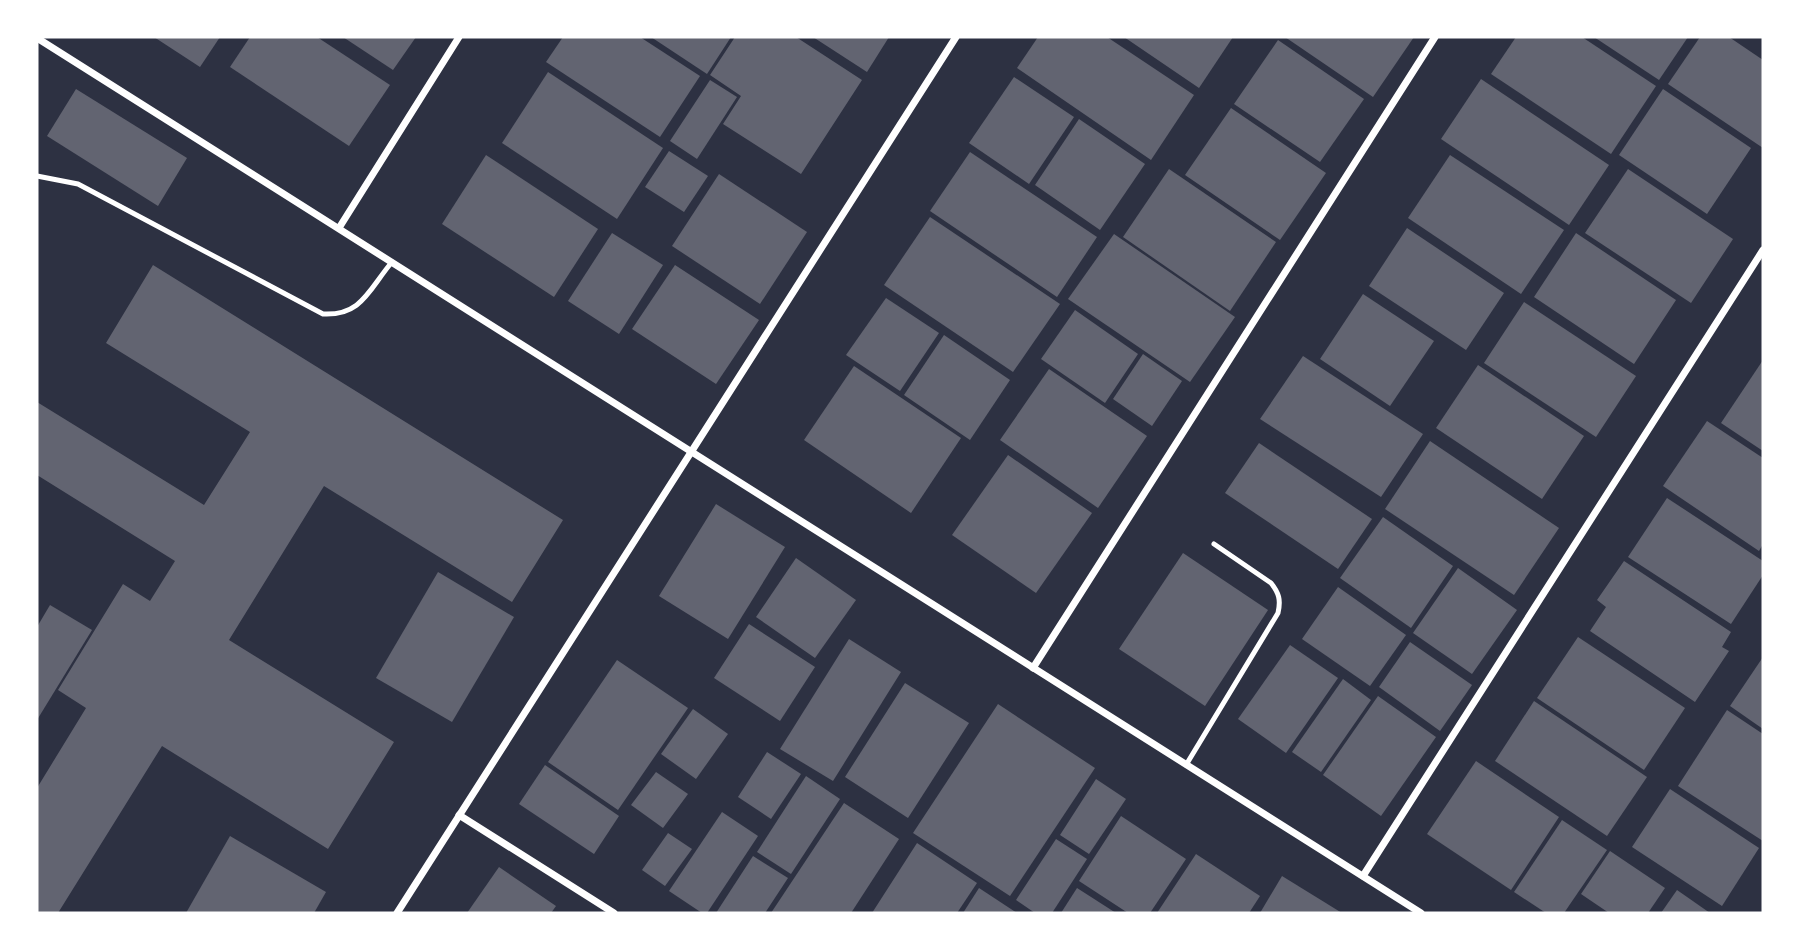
<svg xmlns="http://www.w3.org/2000/svg" width="1800" height="950" font-family="'Noto Serif',serif">
<style>
.building{fill:#626471}
.lines{fill:none;stroke-linecap:round;stroke-linejoin:round}
.service{stroke:#fff;stroke-width:5}
.minor{stroke:#fff;stroke-width:7}
</style>
<rect width="100%" height="100%" fill="#2d3142"/>
<g class="building">
<polygon points="154,37 220,37 200,67"/>
<polygon points="250,37 317,37 390,85 349,146 230,67"/>
<polygon points="343,37 416,37 393,70"/>
<polygon points="563,37 640,37 700,76 660,137 546,62"/>
<polygon points="651,37 731,37 707,74"/>
<polygon points="735,37 796,37 862,80 801,174 723,124 741,96 710,75"/>
<polygon points="813,37 889,37 867,72"/>
<polygon points="1038,37 1107,37 1194,95 1151,160 1017,68"/>
<polygon points="1124,37 1233,37 1199,88"/>
<polygon points="1285,37 1414,37 1373,97"/>
<polygon points="1516,37 1582,37 1656,86 1611,154 1491,74"/>
<polygon points="1594,37 1688,37 1659,80"/>
<polygon points="1700,37 1729,37 1763,60 1763,148 1668,84"/>
<polygon points="1278,40 1364,99 1320,162 1234,104"/>
<polygon points="548,72 663,148 617,219 502,143"/>
<polygon points="1014,77 1074,117 1029,184 969,143"/>
<polygon points="1481,79 1609,165 1569,225 1441,139"/>
<polygon points="710,80 737,97 697,159 670,141"/>
<polygon points="76,89 187,158 158,206 47,136"/>
<polygon points="1663,89 1751,148 1707,214 1619,155"/>
<polygon points="1231,108 1326,173 1280,240 1185,175"/>
<polygon points="1079,119 1145,164 1100,230 1035,185"/>
<polygon points="669,151 708,176 684,212 645,187"/>
<polygon points="970,152 1097,237 1057,297 930,211"/>
<polygon points="486,155 598,229 554,297 442,224"/>
<polygon points="1450,155 1564,230 1521,294 1408,218"/>
<polygon points="1169,169 1276,242 1230,311 1123,237"/>
<polygon points="1628,169 1733,239 1691,303 1585,233"/>
<polygon points="719,174 807,232 760,304 672,246"/>
<polygon points="930,217 1060,304 1013,372 884,285"/>
<polygon points="1407,228 1504,293 1466,350 1369,286"/>
<polygon points="612,233 663,265 619,334 568,301"/>
<polygon points="1576,233 1676,300 1634,364 1534,297"/>
<polygon points="1114,234 1235,317 1190,382 1068,299"/>
<polygon points="153,265 563,520 512,602 324,486 229,640 394,742 328,849 162,746 58,913 37,913 37,788 86,708 58,690 123,584 150,601 175,561 37,475 37,402 204,505 250,432 106,343"/>
<polygon points="675,265 759,320 716,384 632,329"/>
<polygon points="1363,294 1434,341 1390,406 1320,359"/>
<polygon points="886,298 939,333 900,391 846,355"/>
<polygon points="1524,302 1636,376 1596,437 1484,363"/>
<polygon points="1075,310 1138,354 1105,403 1041,359"/>
<polygon points="944,335 1010,380 970,440 904,395"/>
<polygon points="1143,354 1182,381 1152,426 1113,399"/>
<polygon points="1303,356 1423,434 1381,497 1260,419"/>
<polygon points="1763,360 1763,451 1721,423"/>
<polygon points="1478,365 1584,436 1542,499 1436,428"/>
<polygon points="854,366 961,438 911,513 804,440"/>
<polygon points="1049,369 1147,436 1098,508 1000,440"/>
<polygon points="1707,421 1763,458 1763,544 1759,551 1663,486"/>
<polygon points="1430,441 1559,528 1514,595 1385,509"/>
<polygon points="1259,443 1372,519 1338,569 1225,493"/>
<polygon points="1008,455 1092,513 1036,593 952,535"/>
<polygon points="1667,498 1763,561 1763,575 1731,624 1628,557"/>
<polygon points="716,504 785,547 728,639 659,596"/>
<polygon points="1383,517 1453,566 1411,628 1340,578"/>
<polygon points="1183,553 1268,610 1205,706 1119,649"/>
<polygon points="796,558 856,600 815,658 756,617"/>
<polygon points="1624,561 1731,632 1722,647 1729,651 1695,702 1590,631 1606,607 1597,600"/>
<polygon points="1458,568 1517,610 1472,674 1413,633"/>
<polygon points="438,572 514,617 452,722 376,678"/>
<polygon points="1338,587 1406,635 1370,686 1302,639"/>
<polygon points="50,605 92,630 37,720 37,627"/>
<polygon points="749,624 815,667 780,721 714,678"/>
<polygon points="1578,637 1685,708 1644,770 1537,698"/>
<polygon points="849,639 901,672 833,781 780,749"/>
<polygon points="1410,642 1472,685 1440,731 1379,687"/>
<polygon points="1290,645 1338,678 1286,753 1238,719"/>
<polygon points="1763,657 1763,729 1730,706"/>
<polygon points="617,660 688,708 618,810 548,762"/>
<polygon points="1343,679 1371,700 1321,772 1292,752"/>
<polygon points="905,683 969,723 908,818 845,777"/>
<polygon points="1378,696 1436,737 1381,816 1323,775"/>
<polygon points="1534,701 1647,777 1607,836 1495,761"/>
<polygon points="998,704 1095,768 1010,896 913,833"/>
<polygon points="693,709 728,734 696,779 661,754"/>
<polygon points="1727,710 1763,734 1763,841 1678,786"/>
<polygon points="767,752 801,774 771,819 738,797"/>
<polygon points="1476,761 1559,817 1511,890 1427,834"/>
<polygon points="545,765 619,816 594,854 519,804"/>
<polygon points="656,772 688,794 663,828 631,805"/>
<polygon points="806,776 840,799 791,874 757,852"/>
<polygon points="1096,779 1126,799 1089,854 1060,835"/>
<polygon points="1670,789 1759,848 1722,906 1632,847"/>
<polygon points="844,803 899,839 851,913 771,913"/>
<polygon points="722,812 758,836 707,913 702,913 669,891"/>
<polygon points="1121,816 1186,859 1150,913 1128,913 1079,881"/>
<polygon points="1562,820 1607,850 1564,913 1546,913 1514,892"/>
<polygon points="668,833 692,849 665,886 642,870"/>
<polygon points="230,836 326,892 314,913 186,913"/>
<polygon points="1056,839 1087,859 1052,913 1035,913 1016,900"/>
<polygon points="917,843 977,883 957,913 872,913"/>
<polygon points="1610,851 1665,888 1648,913 1609,913 1581,894"/>
<polygon points="1196,854 1260,896 1249,913 1157,913"/>
<polygon points="753,856 788,878 765,913 716,913"/>
<polygon points="499,867 556,906 551,913 467,913"/>
<polygon points="1282,876 1342,913 1260,913"/>
<polygon points="979,888 1017,913 963,913"/>
<polygon points="1077,888 1116,913 1061,913"/>
<polygon points="1677,890 1710,913 1661,913"/>
</g>
<g class="lines">
<g class="service">
<path d="M37,176L78,184L323,314C362,316 369,289 392,262"/>
<path d="M1186,765L1278,613C1281,600 1279,593 1271,583L1214,544"/>
</g>
<g class="minor">
<polyline points="37,38 1421,913"/>
<polyline points="339,228 459,37"/>
<polyline points="1033,668 1435,37"/>
<polyline points="459,815 614,913"/>
<polyline points="1363,876 1763,250"/>
<polyline points="397,913 956,37"/>
</g>
</g>
<rect width="1800" height="950" fill="none" stroke="#ffffff" stroke-width="77"/>
</svg>
